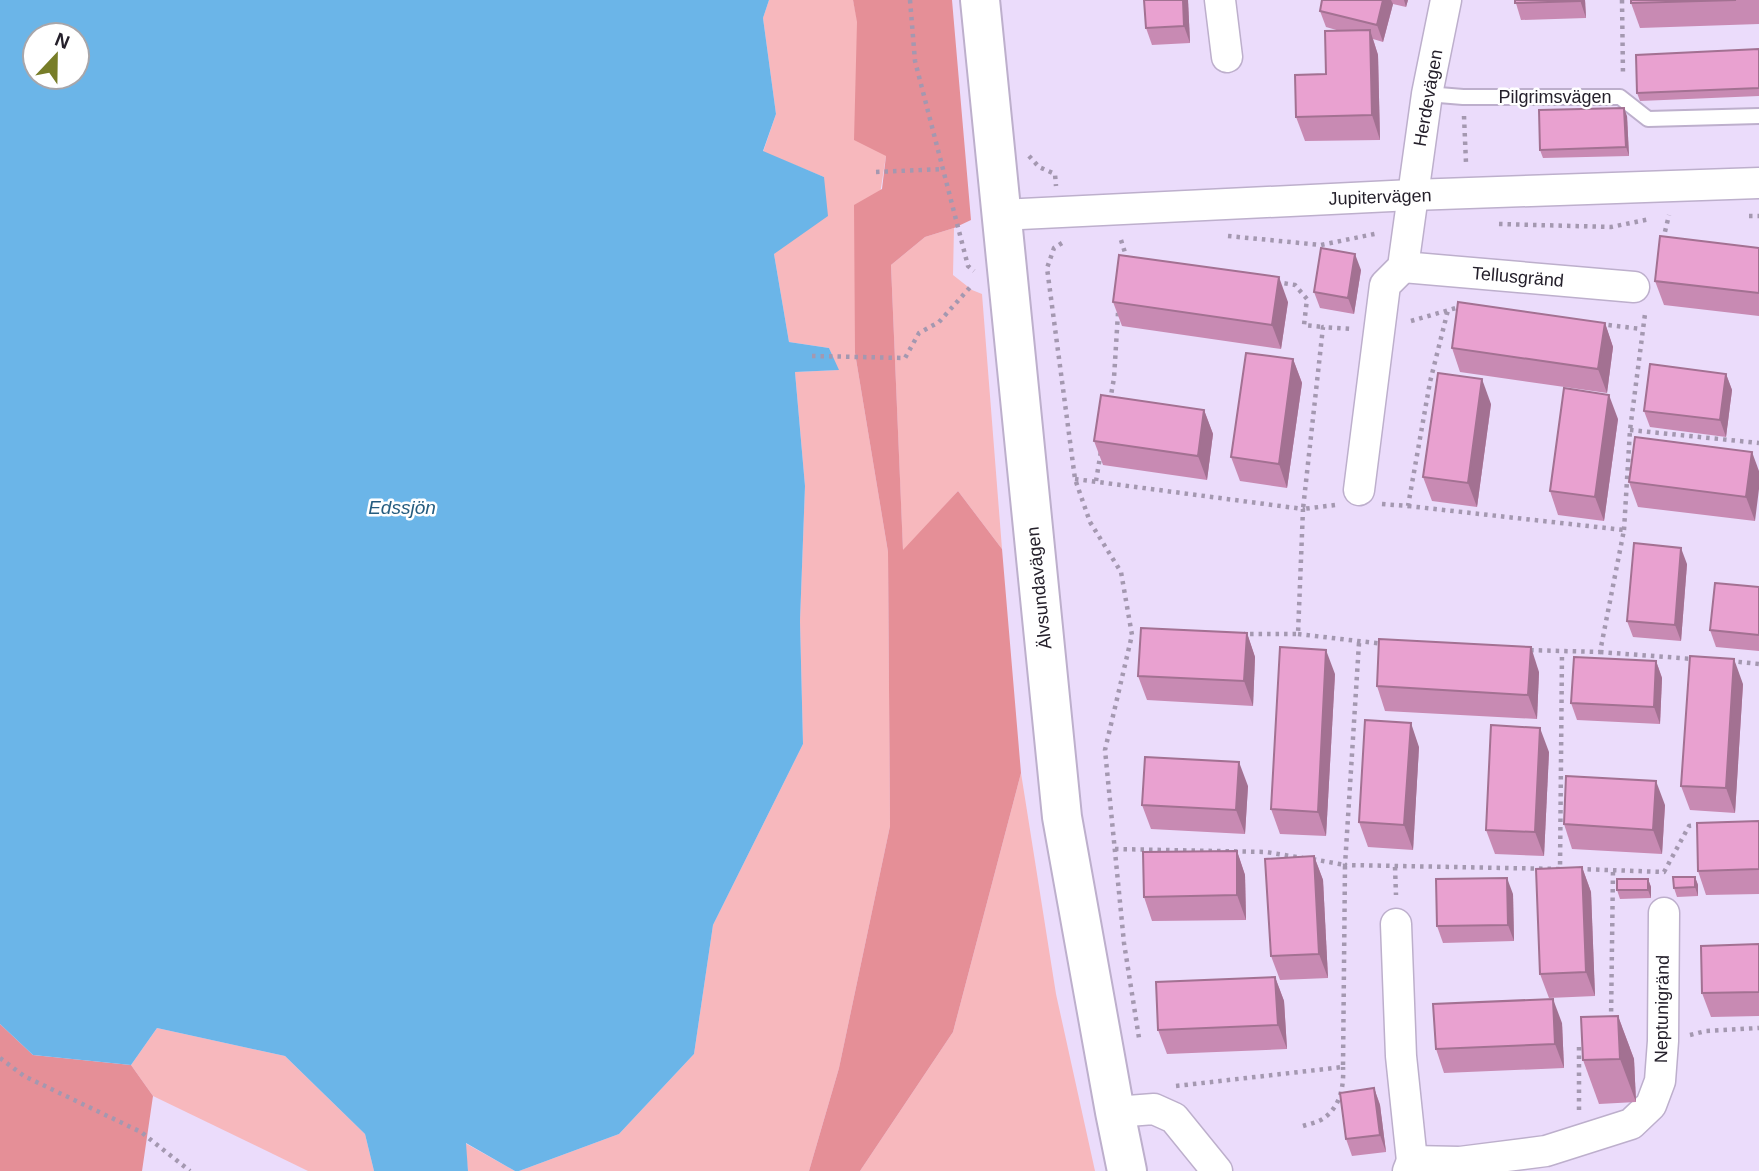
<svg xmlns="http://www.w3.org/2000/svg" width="1759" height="1171" font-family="Helvetica,sans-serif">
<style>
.green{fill:#f7b8bd}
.forest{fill:#e58f97}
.water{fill:#6bb5e8;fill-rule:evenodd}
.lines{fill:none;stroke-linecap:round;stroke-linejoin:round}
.lane-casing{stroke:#bdafcc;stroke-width:18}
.street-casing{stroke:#bdafcc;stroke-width:33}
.secondary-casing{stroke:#bdafcc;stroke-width:42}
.path{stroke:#a498b0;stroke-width:4.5;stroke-dasharray:3.5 5;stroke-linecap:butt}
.lane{stroke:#fff;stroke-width:14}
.street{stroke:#fff;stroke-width:30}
.secondary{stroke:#fff;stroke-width:38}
.wall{fill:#c88ab3}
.shaded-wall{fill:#a37192}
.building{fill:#e9a1d0;stroke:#a37192;stroke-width:2}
.labels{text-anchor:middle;stroke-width:5;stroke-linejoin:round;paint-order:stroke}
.street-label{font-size:18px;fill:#25202b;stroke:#fff}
.water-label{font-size:19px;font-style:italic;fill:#255c7f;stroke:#fff}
</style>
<rect width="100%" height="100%" fill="#ebdcfb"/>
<g class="green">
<polygon points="769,0 853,0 886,156 855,353 888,552 890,826 839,1068 809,1171 519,1171 619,1134 694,1054 713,925 803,744 800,621 805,486 795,372 838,370 829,348 789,342 774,254 824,177 763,152 776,114 763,18"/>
<polygon points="954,228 953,275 972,290 982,294 1002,549 958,491 903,552 891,265 925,237"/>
<polygon points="1021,773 1056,994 1095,1171 860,1171 953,1032"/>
<polygon points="157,1028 285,1056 365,1134 374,1171 308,1171 153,1096 131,1065"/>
<polygon points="465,1143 515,1171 468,1171"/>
</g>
<g class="forest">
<polygon points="853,0 952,0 971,220 954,228 925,237 891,265 903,550 958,491 1002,549 1021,773 953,1032 860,1171 809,1171 839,1068 890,826 888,552 855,353 854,205 882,189 886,156 854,140 857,22"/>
<polygon points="0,1024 33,1055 131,1065 153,1096 142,1171 0,1171"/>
</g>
<path class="water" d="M0,0H769L763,18L776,114L763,151L824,177L828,216L774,254L789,342L829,348L839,370L795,372L805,486L800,621L803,744L713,925L694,1054L619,1134L519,1171H515L466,1143L468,1171H374L365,1134L285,1056L157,1028L131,1065L33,1055L0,1024ZM35,35H77V77H35Z"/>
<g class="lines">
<defs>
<polyline id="lane" points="1427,94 1463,97 1620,97 1648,119 1759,116"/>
<g id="street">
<polyline points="1220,0 1227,57"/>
<polyline points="1001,215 1412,195 1759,183"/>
<polyline points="1403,267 1634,287"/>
<polyline points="1359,490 1385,285 1403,267 1427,94 1446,0"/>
<polyline points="1396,924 1401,1056 1412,1161"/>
<polyline points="1115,1112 1154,1109 1174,1118 1217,1171"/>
<polyline points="1408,1171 1412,1161 1460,1162 1546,1151 1631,1124 1651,1105 1660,1081 1663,1041 1664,913"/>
</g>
<polyline id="secondary" points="980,0 1062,817 1115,1112 1127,1171"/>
</defs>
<use href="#lane" class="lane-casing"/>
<use href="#street" class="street-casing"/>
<use href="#secondary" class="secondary-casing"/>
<g class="path">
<polyline points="910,0 915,61 968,266 974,271"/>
<polyline points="1622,0 1623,76"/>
<polyline points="1464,116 1466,163"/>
<polyline points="1029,156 1039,167 1055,174 1056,186"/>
<polyline points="876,172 944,169"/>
<polyline points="1749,216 1759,216"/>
<polyline points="1499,224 1611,227 1650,219"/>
<polyline points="1228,236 1321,245 1379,233"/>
<polyline points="1121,240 1127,259"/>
<polyline points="1663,240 1669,215"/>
<polyline points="1062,243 1054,248 1047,268 1075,479 1090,522 1121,572 1132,635 1105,750 1124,943 1139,1038"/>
<polyline points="1276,282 1295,285 1307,299 1304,325 1323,327"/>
<polyline points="1411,321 1456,308 1463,308"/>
<polyline points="1600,324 1641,329"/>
<polyline points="812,356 905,358 919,333 939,322 973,284"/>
<polyline points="1110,401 1114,378 1118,313"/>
<polyline points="1630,430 1759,443"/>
<polyline points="1075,479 1303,509 1298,634 1244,634"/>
<polyline points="1096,481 1101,451"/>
<polyline points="1382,504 1408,506 1430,382 1448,310"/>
<polyline points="1335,505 1303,509 1323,327 1351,329"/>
<polyline points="1408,506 1624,530 1600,652 1526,650"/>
<polyline points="1624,530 1630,430 1645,314"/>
<polyline points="1298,634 1384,644"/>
<polyline points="1359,643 1345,865 1560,869 1562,652"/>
<polyline points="1600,652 1693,659"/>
<polyline points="1730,661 1759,664"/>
<polyline points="1115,849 1266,852 1303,858"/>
<polyline points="1395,867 1396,895"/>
<polyline points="1579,869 1664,872 1689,826 1700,825"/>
<polyline points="1611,1020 1613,870"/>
<polyline points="1690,1035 1706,1031 1759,1028"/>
<polyline points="0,1058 24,1076 141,1132 190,1171"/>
<polyline points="1176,1086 1343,1067 1345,865 1312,859"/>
<polyline points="1579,1110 1579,1047 1588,1047"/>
<path d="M1303,1126C1309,1124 1319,1122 1324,1118C1341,1106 1344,1085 1343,1067"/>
</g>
<use href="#lane" class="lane"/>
<use href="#street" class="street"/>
<use href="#secondary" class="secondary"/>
</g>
<g class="wall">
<polygon points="1188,0 1190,43 1152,45 1146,28"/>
<polygon points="1322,0 1408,0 1406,7 1393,4 1383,42 1373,39 1378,55 1380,140 1305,141 1296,117 1326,74 1340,31 1326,27 1320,11"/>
<polygon points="1515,0 1585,0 1586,18 1521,20"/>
<polygon points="1631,0 1759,0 1759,24 1640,28 1631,3"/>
<polygon points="1759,49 1759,96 1640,101 1637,93"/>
<polygon points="1627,116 1629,156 1543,158 1540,150"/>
<polygon points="1759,248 1759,316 1664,305 1655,281"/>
<polygon points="1361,270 1354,314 1320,308 1314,292"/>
<polygon points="1113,302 1288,302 1281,349 1122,326"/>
<polygon points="1605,323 1613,347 1607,393 1460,372 1452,348"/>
<polygon points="1293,359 1302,383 1287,488 1240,481 1231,457"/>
<polygon points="1726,374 1732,390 1726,437 1650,427 1644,411"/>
<polygon points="1491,404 1477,507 1432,501 1423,477"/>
<polygon points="1204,410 1213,434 1207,480 1103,465 1094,441"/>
<polygon points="1618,419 1604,521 1558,515 1550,491"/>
<polygon points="1752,452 1755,521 1638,507 1629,482"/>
<polygon points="1687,564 1681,641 1633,637 1627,621"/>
<polygon points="1759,587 1759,651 1716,647 1710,630"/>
<polygon points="1247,633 1255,657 1253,706 1147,700 1138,676"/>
<polygon points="1656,661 1662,678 1660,724 1577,720 1571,703"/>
<polygon points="1539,672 1537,719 1385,711 1377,686"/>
<polygon points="1335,674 1326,836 1280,834 1271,809"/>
<polygon points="1743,684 1735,813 1690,810 1681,786"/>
<polygon points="1419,747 1413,850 1368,847 1359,822"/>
<polygon points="1549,752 1544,856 1495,854 1486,830"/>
<polygon points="1248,786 1245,834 1151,829 1142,805"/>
<polygon points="1665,805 1662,854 1572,849 1564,824"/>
<polygon points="1759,821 1759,894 1706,895 1698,871"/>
<polygon points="1237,851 1245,875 1246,920 1152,921 1144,897"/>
<polygon points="1314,856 1323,880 1328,978 1280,980 1271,956"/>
<polygon points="1582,867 1591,892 1595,996 1549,998 1540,974"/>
<polygon points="1695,877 1698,885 1698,896 1677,897 1674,888"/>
<polygon points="1648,879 1651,887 1651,898 1620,899 1617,890"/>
<polygon points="1513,894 1514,941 1443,943 1437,926"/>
<polygon points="1759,944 1759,1016 1711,1017 1702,993"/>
<polygon points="1275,977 1284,1001 1287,1049 1167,1054 1158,1030"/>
<polygon points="1618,1016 1634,1059 1636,1102 1599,1104 1583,1060"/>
<polygon points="1562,1023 1564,1068 1444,1073 1436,1049"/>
<polygon points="1374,1088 1380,1105 1386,1152 1352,1156 1346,1139"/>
</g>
<g class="shaded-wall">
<polygon points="1183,0 1188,0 1190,43 1184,26"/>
<polygon points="1383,0 1391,0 1393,4 1383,42 1377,25"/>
<polygon points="1404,0 1408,0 1406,7"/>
<polygon points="1580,0 1585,0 1586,18"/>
<polygon points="1370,30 1378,55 1380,140 1372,115"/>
<polygon points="1624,108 1627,116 1629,156 1626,147"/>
<polygon points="1355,254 1361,270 1354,314 1348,298"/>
<polygon points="1279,277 1288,302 1281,349 1272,325"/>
<polygon points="1605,323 1613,347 1607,393 1598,369"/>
<polygon points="1293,359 1302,383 1287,488 1279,464"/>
<polygon points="1726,374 1732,390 1726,437 1720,420"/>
<polygon points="1482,379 1491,404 1477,507 1468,483"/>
<polygon points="1609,395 1618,419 1604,521 1595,497"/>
<polygon points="1204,410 1213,434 1207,480 1198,456"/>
<polygon points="1752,452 1759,471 1759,489 1755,521 1746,497"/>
<polygon points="1681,548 1687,564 1681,641 1675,625"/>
<polygon points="1247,633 1255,657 1253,706 1244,681"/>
<polygon points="1531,647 1539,672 1537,719 1528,695"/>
<polygon points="1326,650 1335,674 1326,836 1318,812"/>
<polygon points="1734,659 1743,684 1735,813 1726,788"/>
<polygon points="1656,661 1662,678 1660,724 1654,707"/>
<polygon points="1411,723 1419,747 1413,850 1404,825"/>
<polygon points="1540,728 1549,752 1544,856 1535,832"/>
<polygon points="1239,762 1248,786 1245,834 1236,810"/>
<polygon points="1656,781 1665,805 1662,854 1653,830"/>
<polygon points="1237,851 1245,875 1246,920 1237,895"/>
<polygon points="1314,856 1323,880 1328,978 1319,954"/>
<polygon points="1582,867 1591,892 1595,996 1586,972"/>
<polygon points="1695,877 1698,885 1698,896 1695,887"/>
<polygon points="1507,878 1513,894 1514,941 1508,925"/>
<polygon points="1648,879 1651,887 1651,898 1648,890"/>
<polygon points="1275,977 1284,1001 1287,1049 1278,1025"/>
<polygon points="1553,999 1562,1023 1564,1068 1555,1044"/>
<polygon points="1618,1016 1634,1059 1636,1102 1620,1059"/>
<polygon points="1374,1088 1380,1105 1386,1152 1380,1135"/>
</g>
<g class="building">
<polygon points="1144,0 1183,0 1184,26 1146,28"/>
<polygon points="1322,0 1383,0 1377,25 1320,11"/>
<polygon points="1515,0 1580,0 1580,1 1515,3"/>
<polygon points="1631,0 1736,0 1631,3"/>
<polygon points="1370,30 1372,115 1296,117 1295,75 1326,74 1325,31"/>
<polygon points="1759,49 1759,88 1637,93 1636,55"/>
<polygon points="1624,108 1626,147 1540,150 1539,110"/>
<polygon points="1660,236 1759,248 1759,293 1655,281"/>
<polygon points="1321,248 1355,254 1348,298 1314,292"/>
<polygon points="1119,255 1279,277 1272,325 1113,302"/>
<polygon points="1458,302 1605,323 1598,369 1452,348"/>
<polygon points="1246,353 1293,359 1279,464 1231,457"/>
<polygon points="1650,364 1726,374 1720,420 1644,411"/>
<polygon points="1438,373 1482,379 1468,483 1423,477"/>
<polygon points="1564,388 1609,395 1595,497 1550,491"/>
<polygon points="1101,395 1204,410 1198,456 1094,441"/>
<polygon points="1635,437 1752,452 1746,497 1629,482"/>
<polygon points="1634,543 1681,548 1675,625 1627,621"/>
<polygon points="1715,583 1759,587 1759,635 1710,630"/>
<polygon points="1141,628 1247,633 1244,681 1138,676"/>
<polygon points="1379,639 1531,647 1528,695 1377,686"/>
<polygon points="1280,647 1326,650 1318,812 1271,809"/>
<polygon points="1690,656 1734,659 1726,788 1681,786"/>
<polygon points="1574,657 1656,661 1654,707 1571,703"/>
<polygon points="1365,720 1411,723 1404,825 1359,822"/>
<polygon points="1491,725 1540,728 1535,832 1486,830"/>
<polygon points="1145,757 1239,762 1236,810 1142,805"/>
<polygon points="1566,776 1656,781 1653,830 1564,824"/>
<polygon points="1759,821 1759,869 1698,871 1697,823"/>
<polygon points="1237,851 1237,895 1144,897 1143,852"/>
<polygon points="1314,856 1319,954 1271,956 1265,859"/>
<polygon points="1582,867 1586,972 1540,974 1536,869"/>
<polygon points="1673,877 1695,877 1695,887 1674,888"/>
<polygon points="1507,878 1508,925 1437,926 1436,879"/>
<rect x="1617" y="879" width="31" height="11"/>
<polygon points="1759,944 1759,992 1702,993 1701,946"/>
<polygon points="1275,977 1278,1025 1158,1030 1156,982"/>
<polygon points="1553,999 1555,1044 1436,1049 1433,1004"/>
<polygon points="1618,1016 1620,1059 1583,1060 1581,1017"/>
<polygon points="1374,1088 1380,1135 1346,1139 1340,1093"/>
</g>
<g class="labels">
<g class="street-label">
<text x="1555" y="103">Pilgrimsvägen</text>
<text transform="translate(1428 98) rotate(-80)" y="6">Herdevägen</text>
<text transform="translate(1380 197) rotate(-2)" y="6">Jupitervägen</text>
<text transform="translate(1518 277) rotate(5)" y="6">Tellusgränd</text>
<text transform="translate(1039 588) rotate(-96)" y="6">Älvsundavägen</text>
<text transform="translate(1662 1009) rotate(-89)" y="6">Neptunigränd</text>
</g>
<g class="water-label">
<text x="402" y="514">Edssjön</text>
</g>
</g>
<g transform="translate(56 56) rotate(22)"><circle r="33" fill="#ffffff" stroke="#a8a6aa" stroke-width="2"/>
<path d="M0-5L12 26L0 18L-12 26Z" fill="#777d28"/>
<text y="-10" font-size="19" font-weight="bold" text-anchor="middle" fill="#25202b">N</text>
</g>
</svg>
